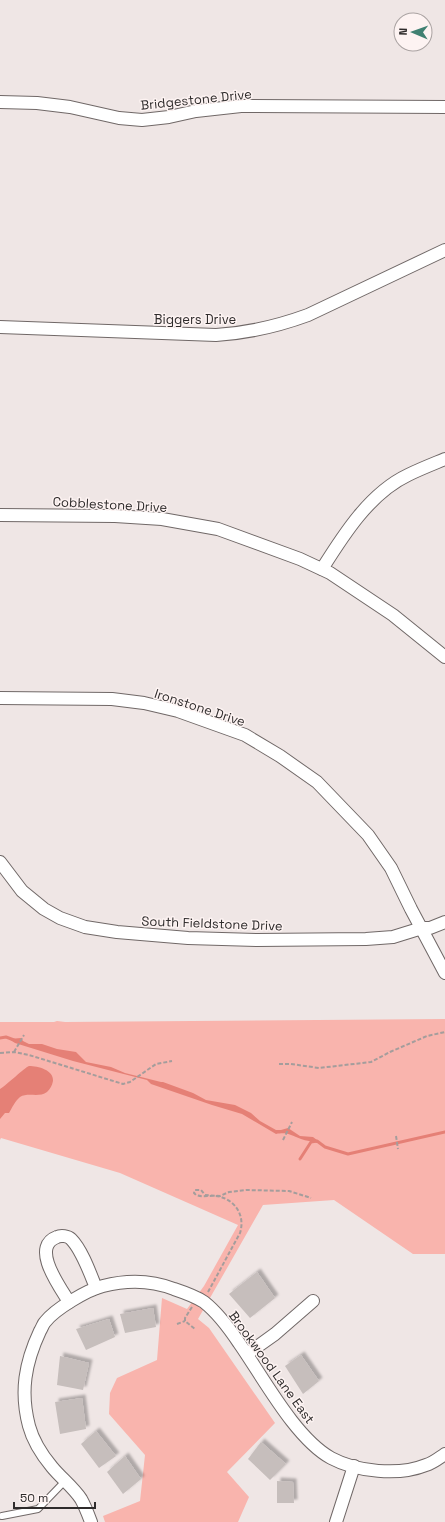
<svg xmlns="http://www.w3.org/2000/svg" width="445" height="1522" font-family="'Space Grotesk',sans-serif">
<style>
.green{fill:#f9b4ad}
.water{fill:#e58076}
.lines{fill:none;stroke-linecap:round;stroke-linejoin:round}
.stream{stroke:#e58076;stroke-width:3}
.building{fill:#c6bebc;filter:url(#shadow)}
.service-casing{stroke:#706867;stroke-width:8}
.minor-casing{stroke:#706867;stroke-width:14}
.path{stroke:#a49d9c;stroke-width:2;stroke-dasharray:4 2;stroke-linecap:butt}
.service{stroke:#fff;stroke-width:6}
.minor{stroke:#fff;stroke-width:12}
.labels{text-anchor:middle;stroke-width:3;stroke-linejoin:round;paint-order:stroke}
.street-label{font-size:13px;fill:#2e2b2b;stroke:#fdf3f2}
</style>
<defs>
<filter id="shadow"><feDropShadow dx="3.5" dy="-3.5" stdDeviation="1" flood-color="#0004"/></filter>
</defs>
<rect width="100%" height="100%" fill="#efe6e5"/>
<polygon class="green" points="445,1019 445,1254 413,1254 334,1200 263,1205 198,1319 209,1328 275,1423 227,1472 249,1497 238,1522 105,1522 103,1516 140,1501 145,1455 109,1414 110,1393 117,1378 157,1360 162,1298 187,1309 204,1286 238,1225 120,1173 1,1138 0,1140 0,1022 54,1022 57,1021 65,1022"/>
<g class="water">
<path d="M21,1038L23,1041L29,1044H42L57,1049L76,1052L86,1062L111,1067L125,1073L161,1082H163L193,1093L206,1100L235,1105L251,1113L260,1121L276,1130H281L288,1128L300,1136L313,1137L317,1140V1143C312,1141 306,1141 301,1139C290,1135 288,1132 276,1134L242,1114L212,1105L151,1084L147,1080L73,1061L15,1043L9,1039Z"/>
<path d="M29,1066C38,1066 54,1070 53,1081C52,1086 50,1089 47,1092C39,1098 28,1092 20,1097C15,1101 12,1108 9,1113H5L0,1119V1089C8,1084 24,1068 29,1066Z"/>
</g>
<g class="lines">
<g class="stream">
<polyline points="0,1038 6,1037 14,1040"/>
<polyline points="300,1159 311,1142 317,1141 325,1147 348,1154 445,1132"/>
</g>
</g>
<g class="building">
<polygon points="257,1272 275,1298 250,1318 229,1294"/>
<polygon points="153,1308 156,1327 125,1333 120,1314"/>
<polygon points="109,1319 115,1337 86,1350 76,1329"/>
<polygon points="301,1355 319,1381 303,1394 285,1366"/>
<polygon points="60,1356 89,1363 83,1390 57,1385"/>
<polygon points="82,1398 86,1429 60,1434 55,1402"/>
<polygon points="96,1431 116,1456 99,1468 81,1444"/>
<polygon points="261,1442 286,1464 270,1480 248,1459"/>
<polygon points="125,1456 141,1479 123,1494 107,1472"/>
<polygon points="277,1481 293,1482 294,1503 277,1503"/>
</g>
<g class="lines">
<defs>
<polyline id="service" points="2,1516 38,1509 65,1481"/>
<g id="minor">
<polyline points="0,102 37,103 70,107 119,118 142,120 169,117 196,111 241,106 445,107"/>
<path d="M0,327L216,335C248,333 278,326 308,315L445,250"/>
<polyline points="0,515 115,516 162,519 218,529 300,559 330,573 393,615 445,657"/>
<path d="M322,569C344,534 370,493 408,475C420,469 433,464 445,459"/>
<polyline points="0,698 112,699 144,703 178,711 245,735 280,756 317,782 368,835 391,868 411,909 445,973"/>
<polyline points="0,862 22,891 44,909 60,918 85,927 117,932 188,938 257,940 366,939 393,937 422,928 430,928 445,922"/>
<path d="M69,1302C60,1287 30,1247 57,1237C61,1235 68,1236 71,1239C82,1250 90,1273 96,1288"/>
<polyline points="247,1354 275,1334 313,1301"/>
<path d="M91,1522C88,1514 85,1506 81,1499C73,1487 61,1478 52,1467C42,1455 33,1441 29,1426C20,1392 25,1363 40,1331C42,1328 43,1324 45,1322C55,1309 87,1290 103,1286C126,1280 151,1280 174,1289C183,1292 195,1296 204,1302C218,1313 229,1328 239,1343C263,1377 295,1438 331,1458C357,1472 399,1476 426,1465C433,1463 439,1458 445,1454"/>
<polyline points="336,1522 354,1466"/>
</g>
</defs>
<use href="#service" class="service-casing"/>
<use href="#minor" class="minor-casing"/>
<g class="path">
<polyline points="14,1052 24,1035"/>
<polyline points="0,1053 14,1052 29,1055 123,1084 130,1082 156,1064 172,1061"/>
<polyline points="279,1064 291,1064 319,1068 371,1062 390,1052 427,1036 445,1032"/>
<polyline points="396,1136 398,1149"/>
<polyline points="283,1140 292,1122"/>
<path d="M208,1292L240,1233C245,1217 237,1202 221,1197C213,1194 204,1198 196,1195L194,1193L195,1190H201L205,1195L220,1196L229,1192L246,1190L289,1191L311,1198"/>
<polyline points="192,1307 185,1318 185,1321 195,1329"/>
<polyline points="177,1324 185,1321"/>
</g>
<use href="#service" class="service"/>
<use href="#minor" class="minor"/>
</g>
<g class="labels">
<g class="street-label">
<text transform="translate(196 99) rotate(-6)" y="5">Bridgestone Drive</text>
<text x="195" y="324">Biggers Drive</text>
<text transform="translate(110 504) rotate(3)" y="5">Cobblestone Drive</text>
<text transform="translate(200 707) rotate(18)" y="5">Ironstone Drive</text>
<text transform="translate(212 923) rotate(2)" y="5">South Fieldstone Drive</text>
<text transform="translate(272 1367) rotate(54)" y="5">Brookwood Lane East</text>
</g>
</g>
<g transform="translate(413 32) rotate(272)"><circle r="19" fill="#fdf3f2" stroke="#aaa3a2"/>
<path d="M0-3L7 15L0 10L-7 15Z" fill="#408172"/>
<text y="-6" font-size="11" font-weight="bold" text-anchor="middle" fill="#2e2b2b">N</text>
</g>
<path d="M14 1502v6h81v-6" fill="none" stroke="#2e2b2b" stroke-width="2"/>
<text x="20" y="1502" font-size="12" fill="#2e2b2b" stroke="#fdf3f2" stroke-width="3" paint-order="stroke">50 m</text>
</svg>
